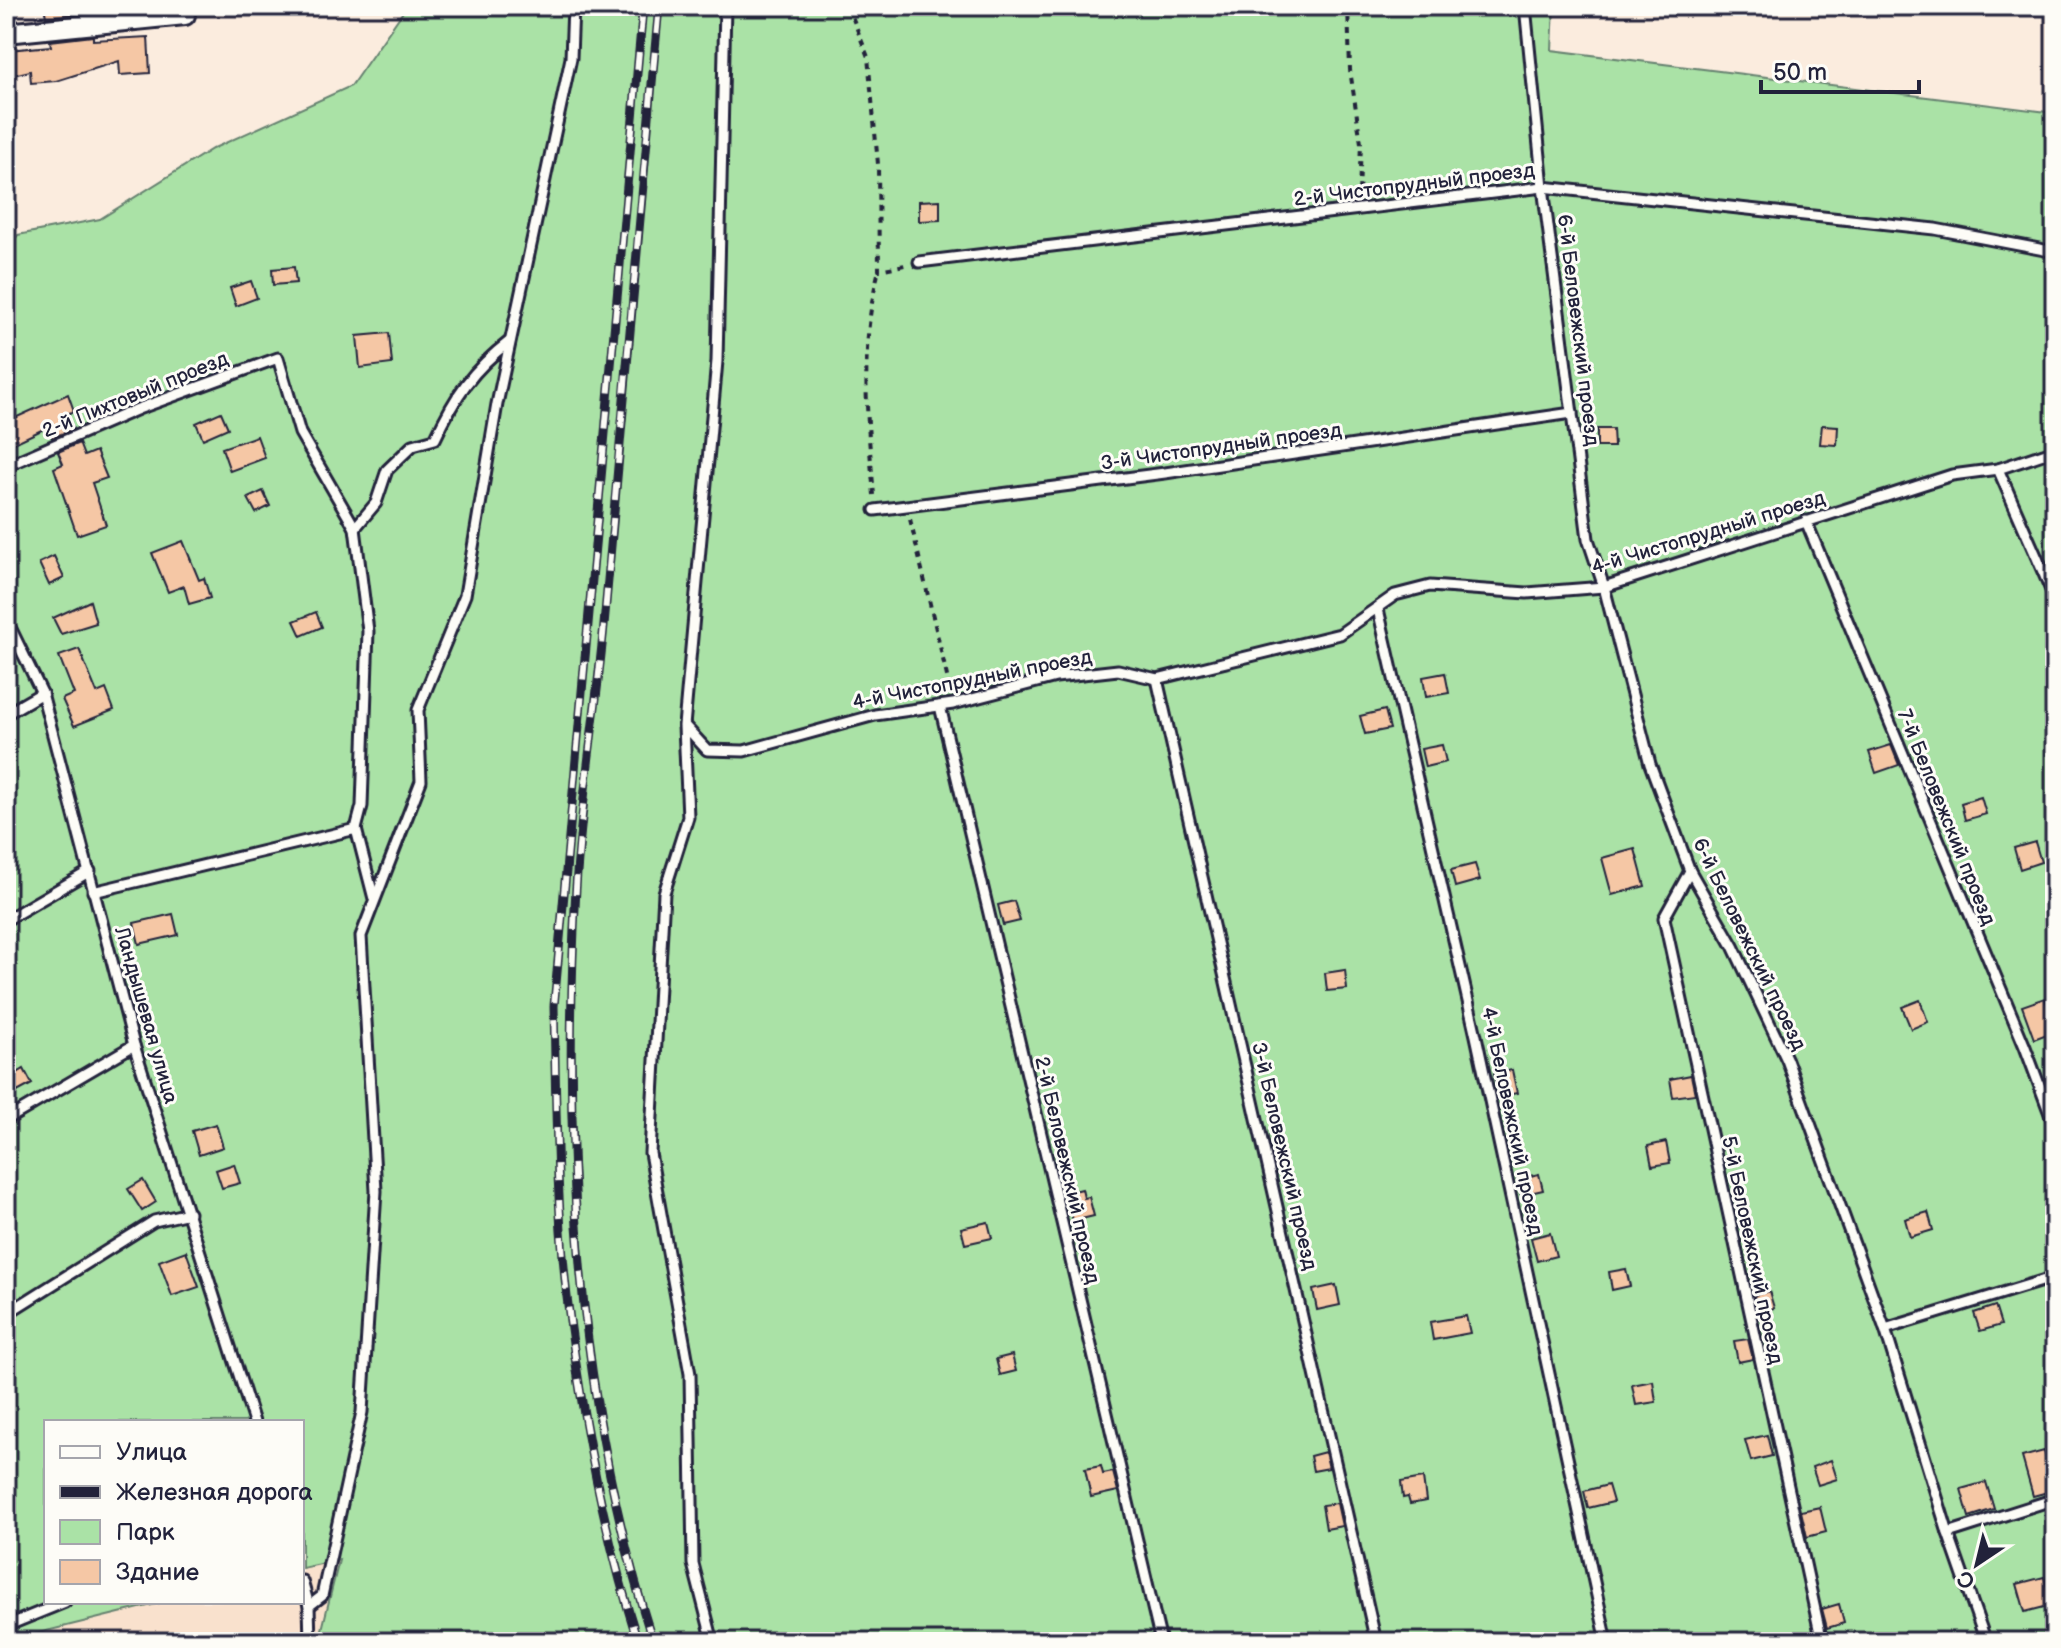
<svg xmlns="http://www.w3.org/2000/svg" width="2061" height="1648" font-family="'Balsamiq Sans',sans-serif">
<style>
.built{fill:#f9e1cd}
.green{fill:#aae2a6;stroke:#668270;stroke-width:2}
.building{fill:#f5c7a5;stroke:#22223b;stroke-width:2}
.lines{fill:none;stroke-linecap:round;stroke-linejoin:round}
.service-casing{stroke:#22223b;stroke-width:15}
.minor-casing{stroke:#22223b;stroke-width:24}
.path{stroke:#22223b;stroke-width:4;stroke-dasharray:6 6;stroke-linecap:butt}
.service{stroke:#fdfcf7;stroke-width:9}
.minor{stroke:#fdfcf7;stroke-width:18}
.rail-casing{stroke:#22223b;stroke-width:9}
.rail{stroke:#fdfcf7;stroke-width:6;stroke-dasharray:18;stroke-linecap:butt}
.labels{text-anchor:middle;stroke-width:6;stroke-linejoin:round;paint-order:stroke}
.street-label{font-size:20px;fill:#22223b;stroke:#fdfcf7}
</style>
<rect width="100%" height="100%" fill="#fbecde"/>
<filter id="ink" filterUnits="userSpaceOnUse"><feTurbulence type="fractalNoise" baseFrequency=".0125" numOctaves="2"/><feDisplacementMap in="SourceGraphic" scale="16" xChannelSelector="R" yChannelSelector="G"/><feConvolveMatrix kernelMatrix="1 2 1 2 8 2 1 2 1" color-interpolation-filters="sRGB"/></filter>
<g filter="url(#ink)">
<polygon class="built" points="340,1559 319,1642 6,1642 164,1602 302,1602 302,1568"/>
<polygon class="green" points="407,6 1554,6 1552,50 2055,113 2055,1642 319,1642 339,1560 302,1568 302,1422 46,1422 46,1602 164,1602 6,1641 6,252 18,235 100,219 212,149 351,86"/>
<g class="building">
<polygon points="44,6 87,6 88,13 46,17"/>
<polygon points="93,36 93,40 148,37 150,73 120,75 119,61 56,81 31,83 30,71 13,75 8,50 51,46 50,41"/>
<polygon points="940,200 940,220 919,221 919,201"/>
<polygon points="294,267 296,283 273,285 272,269"/>
<polygon points="251,281 257,298 236,306 230,288"/>
<polygon points="389,333 392,364 360,368 357,336"/>
<polygon points="68,394 74,411 67,414 73,429 52,438 48,427 6,447 6,422"/>
<polygon points="221,412 228,428 203,439 196,423"/>
<polygon points="1822,425 1838,426 1837,445 1820,444"/>
<polygon points="1597,429 1613,429 1614,447 1597,447"/>
<polygon points="257,436 265,458 230,471 222,448"/>
<polygon points="79,443 84,456 96,451 107,478 92,483 106,525 77,535 54,468 63,464 58,452"/>
<polygon points="263,491 270,506 256,513 248,498"/>
<polygon points="183,541 199,580 204,578 210,598 189,604 184,586 168,592 152,553"/>
<polygon points="54,556 64,578 49,585 39,563"/>
<polygon points="90,601 96,623 61,634 53,618"/>
<polygon points="316,612 322,627 301,636 294,621"/>
<polygon points="79,649 97,693 106,689 114,710 74,726 62,699 74,694 59,656"/>
<polygon points="1445,673 1449,693 1426,697 1423,677"/>
<polygon points="1385,710 1390,729 1365,734 1360,716"/>
<polygon points="1442,745 1446,762 1425,767 1421,749"/>
<polygon points="1891,745 1899,765 1876,773 1869,752"/>
<polygon points="1981,797 1986,814 1965,820 1961,803"/>
<polygon points="2035,842 2041,862 2020,869 2014,848"/>
<polygon points="1635,849 1645,886 1612,895 1602,858"/>
<polygon points="1475,864 1480,880 1455,887 1451,870"/>
<polygon points="1014,901 1020,921 1003,925 998,905"/>
<polygon points="173,914 178,935 139,944 134,923"/>
<polygon points="1345,970 1347,989 1327,991 1325,973"/>
<polygon points="2045,998 2055,1031 2034,1039 2022,1006"/>
<polygon points="1920,1000 1928,1022 1911,1029 1902,1007"/>
<polygon points="24,1069 32,1084 6,1098 6,1080"/>
<polygon points="1512,1070 1517,1093 1498,1097 1494,1074"/>
<polygon points="1691,1075 1695,1094 1673,1097 1670,1079"/>
<polygon points="216,1124 223,1147 199,1155 192,1131"/>
<polygon points="1666,1142 1670,1163 1652,1166 1648,1146"/>
<polygon points="234,1164 240,1183 222,1188 216,1170"/>
<polygon points="1539,1174 1543,1190 1521,1195 1517,1179"/>
<polygon points="143,1180 156,1202 142,1211 128,1189"/>
<polygon points="1082,1189 1084,1198 1089,1197 1094,1216 1073,1221 1066,1193"/>
<polygon points="1928,1212 1933,1230 1910,1237 1905,1219"/>
<polygon points="988,1222 992,1238 965,1244 961,1228"/>
<polygon points="1550,1233 1556,1256 1537,1261 1531,1238"/>
<polygon points="186,1251 199,1287 172,1296 159,1261"/>
<polygon points="1626,1269 1630,1286 1612,1290 1609,1272"/>
<polygon points="1336,1285 1340,1305 1317,1310 1313,1290"/>
<polygon points="1769,1291 1774,1308 1758,1312 1754,1295"/>
<polygon points="1995,1306 2001,1325 1980,1331 1974,1313"/>
<polygon points="1466,1316 1470,1333 1433,1340 1430,1322"/>
<polygon points="1748,1339 1753,1359 1738,1362 1734,1341"/>
<polygon points="1012,1355 1016,1371 1000,1375 996,1359"/>
<polygon points="1653,1381 1656,1402 1636,1405 1632,1385"/>
<polygon points="1767,1435 1772,1456 1751,1461 1745,1440"/>
<polygon points="2044,1451 2055,1490 2033,1496 2022,1457"/>
<polygon points="1325,1452 1329,1468 1313,1471 1310,1456"/>
<polygon points="1831,1460 1837,1479 1818,1485 1812,1467"/>
<polygon points="1101,1466 1103,1474 1113,1472 1118,1491 1091,1497 1085,1469"/>
<polygon points="1423,1478 1426,1501 1410,1504 1408,1497 1403,1498 1401,1482"/>
<polygon points="1986,1482 1994,1509 1969,1517 1961,1489"/>
<polygon points="1608,1485 1613,1502 1588,1508 1584,1491"/>
<polygon points="1337,1503 1342,1526 1326,1529 1322,1505"/>
<polygon points="1820,1507 1826,1532 1807,1537 1801,1511"/>
<polygon points="2044,1577 2052,1605 2025,1612 2017,1584"/>
<polygon points="1839,1604 1844,1623 1827,1628 1822,1609"/>
</g>
<g class="lines">
<defs>
<g id="service">
<polyline points="1525,6 1543,187 1588,539 1604,587 1650,764 1690,871 1733,946 1787,1060 1885,1329 1948,1533 1986,1642"/>
<polyline points="919,262 1543,187 1935,229 2055,252"/>
<polyline points="6,466 138,409 278,358 300,433 355,528 368,631 362,806 356,829"/>
<polyline points="1998,469 2055,599"/>
<polyline points="875,510 1165,473 1572,413"/>
<polyline points="1806,521 2025,1047 2055,1127"/>
<path d="M355,528L376,503L387,470L413,445L435,439C455,396 472,370 510,341"/>
<polyline points="1378,609 1476,1036 1607,1642"/>
<polyline points="6,619 42,693 134,1045 254,1422"/>
<polyline points="1157,679 1376,1642"/>
<polyline points="940,706 1161,1642"/>
<polyline points="6,714 42,693"/>
<polyline points="685,726 707,750 744,751 875,715 953,704 1056,677 1118,670 1157,679 1340,634 1395,595 1430,586 1527,593 1604,587 1952,475 1998,469 2055,450"/>
<polyline points="1690,871 1664,918 1822,1642"/>
<polyline points="93,892 356,829 374,899"/>
<polyline points="6,920 90,871"/>
<polyline points="6,1120 134,1045"/>
<polyline points="6,1314 154,1221 189,1213"/>
<polyline points="1885,1329 2055,1277"/>
<polyline points="1948,1533 2055,1499"/>
<polyline points="302,1581 309,1606 310,1642"/>
<polyline points="309,1606 322,1596 362,1412 376,1191 361,936 421,781 418,710 465,595 497,404 571,58 573,6"/>
<polyline points="6,1626 65,1602"/>
<polyline points="713,1642 693,1564 690,1374 650,1153 664,893 688,817 684,726 717,361 725,6"/>
<polyline points="2049,1642 2055,1640"/>
</g>
<polyline id="minor" points="6,33 185,15"/>
</defs>
<use href="#service" class="service-casing"/>
<use href="#minor" class="minor-casing"/>
<g class="path">
<polyline points="848,6 868,57 878,164 879,270 905,265"/>
<polyline points="1348,6 1350,70 1361,143 1359,194"/>
<path d="M874,495C867,418 859,346 879,270"/>
<polyline points="910,519 950,689"/>
</g>
<use href="#service" class="service"/>
<use href="#minor" class="minor"/>
<defs>
<g id="rail">
<path d="M638,1642C603,1531 581,1413 567,1297C556,1201 556,1103 554,1006L643,6"/>
<path d="M653,1642C576,1400 562,1140 576,888C581,800 596,712 604,625C622,418 640,212 659,6"/>
</g>
</defs>
<use href="#rail" class="rail-casing"/>
<use href="#rail" class="rail"/>
</g>
</g>
<g class="labels">
<g class="street-label">
<text transform="translate(1414 184) rotate(-7)" y="7">2-й Чистопрудный проезд</text>
<text transform="translate(1579 330) rotate(83)" y="7">6-й Беловежский проезд</text>
<text transform="translate(135 394) rotate(-22)" y="7">2-й Пихтовый проезд</text>
<text transform="translate(1221 446) rotate(-8)" y="7">3-й Чистопрудный проезд</text>
<text transform="translate(1708 532) rotate(-17)" y="7">4-й Чистопрудный проезд</text>
<text transform="translate(972 679) rotate(-11)" y="7">4-й Чистопрудный проезд</text>
<text transform="translate(1947 817) rotate(68)" y="7">7-й Беловежский проезд</text>
<text transform="translate(1750 944) rotate(64)" y="7">6-й Беловежский проезд</text>
<text transform="translate(147 1015) rotate(74)" y="7">Ландышевая улица</text>
<text transform="translate(1513 1121) rotate(78)" y="7">4-й Беловежский проезд</text>
<text transform="translate(1285 1156) rotate(77)" y="7">3-й Беловежский проезд</text>
<text transform="translate(1068 1170) rotate(77)" y="7">2-й Беловежский проезд</text>
<text transform="translate(1753 1250) rotate(78)" y="7">5-й Беловежский проезд</text>
</g>
</g>
<rect width="2061" height="1648" fill="none" stroke="#fdfcf7" stroke-width="32"/>
<rect x="16" y="16" width="2029" height="1616" fill="none" stroke="#22223b" stroke-width="3" filter="url(#ink)"/>
<rect x="44" y="1420" width="260" height="184" fill="#fdfcf7" stroke="#a5a5ac" stroke-width="2"/>
<rect x="60" y="1446" width="40" height="12" fill="#fdfcf7" stroke="#a5a5ac" stroke-width="2"/>
<text x="116" y="1460" font-size="24" fill="#22223b">Улица</text>
<rect x="60" y="1486" width="40" height="12" fill="#22223b" stroke="#a5a5ac" stroke-width="2"/>
<text x="116" y="1500" font-size="24" fill="#22223b">Железная дорога</text>
<rect x="60" y="1520" width="40" height="24" fill="#aae2a6" stroke="#a5a5ac" stroke-width="2"/>
<text x="116" y="1540" font-size="24" fill="#22223b">Парк</text>
<rect x="60" y="1560" width="40" height="24" fill="#f5c7a5" stroke="#a5a5ac" stroke-width="2"/>
<text x="116" y="1580" font-size="24" fill="#22223b">Здание</text>
<g transform="translate(1977 1564) rotate(215)" stroke="#fdfcf7" stroke-width="6" paint-order="stroke">
<path d="M0-6L14 30L0 20L-14 30Z" fill="#22223b"/>
<text y="-12" font-size="22" font-weight="bold" text-anchor="middle" fill="#22223b">С</text>
</g>
<path d="M1761 80v12h158v-12" fill="none" stroke="#22223b" stroke-width="4"/>
<text x="1773" y="80" font-size="24" fill="#22223b" stroke="#fdfcf7" stroke-width="6" paint-order="stroke">50 m</text>
</svg>
